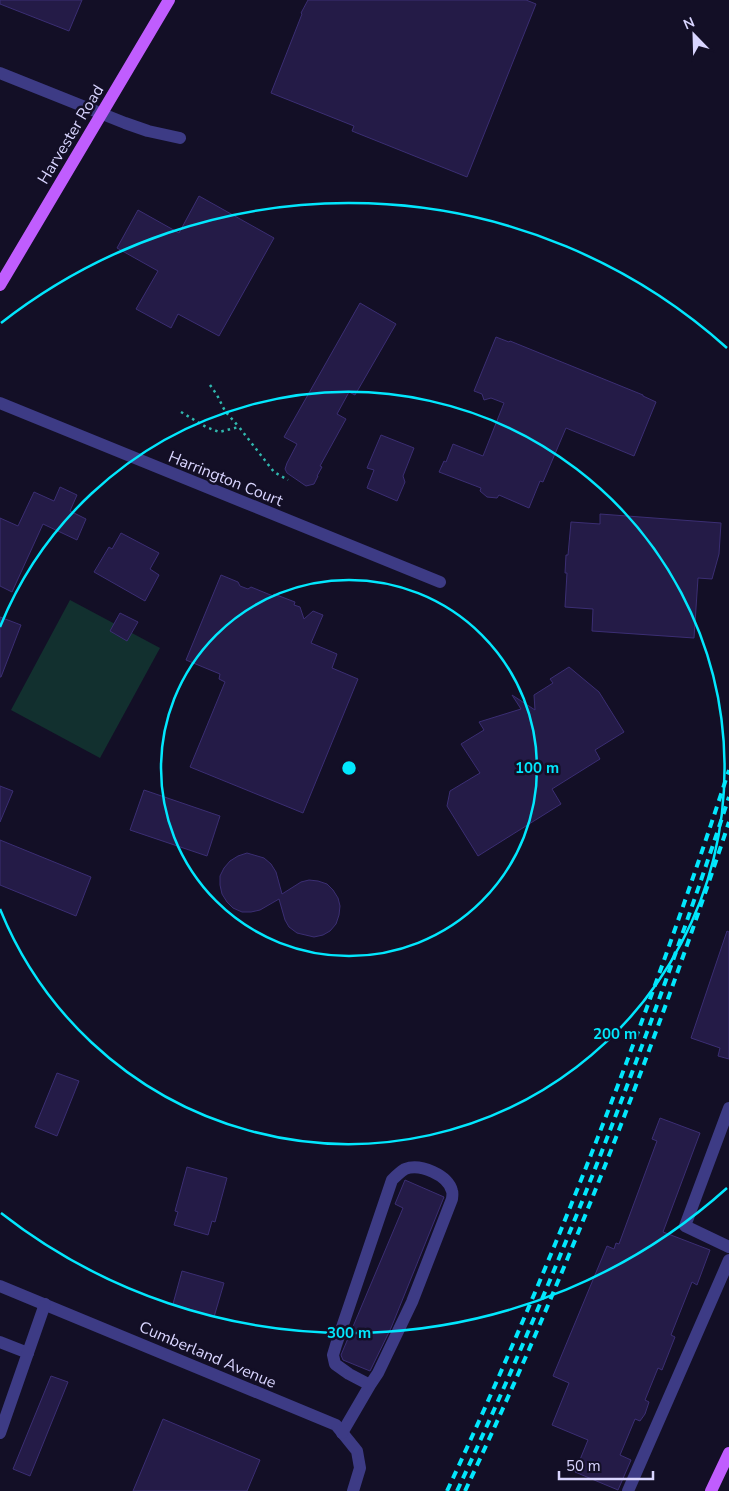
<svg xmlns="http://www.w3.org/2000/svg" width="729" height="1491" font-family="'Nunito Sans',sans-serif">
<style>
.green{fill:#12302f}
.building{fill:#241b47;stroke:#3b2e73}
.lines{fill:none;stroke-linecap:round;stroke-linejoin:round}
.path{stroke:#30b7ae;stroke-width:2.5;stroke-dasharray:2.5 4;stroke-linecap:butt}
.minor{stroke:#3d3b85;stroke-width:12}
.major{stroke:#c05dfe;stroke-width:12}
.rail{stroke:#02e7fd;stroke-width:4;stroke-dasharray:8 6;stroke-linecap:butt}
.ring{fill:none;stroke:#02e7fd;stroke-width:2.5}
.labels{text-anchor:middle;stroke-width:5;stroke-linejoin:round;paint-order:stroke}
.street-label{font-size:16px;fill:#d9d5ff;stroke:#130f26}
.centre{fill:#02e7fd;stroke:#130f26;stroke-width:2.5}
.ring-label{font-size:15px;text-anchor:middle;font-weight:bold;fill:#02e7fd;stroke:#130f26;stroke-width:5;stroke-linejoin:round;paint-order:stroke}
</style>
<rect width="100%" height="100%" fill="#130f26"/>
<polygon class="green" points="70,600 160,648 100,758 11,710"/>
<g class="building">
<polygon points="0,0 82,0 69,31 0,4"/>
<polygon points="308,0 526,0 536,4 467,177 352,131 354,126 271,93 302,14 301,13"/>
<polygon points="199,196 274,238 219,336 178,314 171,328 136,309 158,271 117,248 138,210 179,233"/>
<polygon points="360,303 396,324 355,395 349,392 337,414 346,419 320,466 322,467 317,476 318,476 314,484 306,486 287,473 285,469 287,463 297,444 284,437"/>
<polygon points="496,337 509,342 510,341 643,395 643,396 656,402 634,456 566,428 543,482 540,481 529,508 499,495 497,498 487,497 480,491 481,488 439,472 444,461 446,462 453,444 483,456 504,403 491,398 484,400 482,394 474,391"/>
<polygon points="381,435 414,448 403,476 405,482 397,501 367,488 374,470 367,468"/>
<polygon points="60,487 77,495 70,511 86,519 77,540 43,524 12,592 0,586 0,518 18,526 34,492 54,501"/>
<polygon points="600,514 721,523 719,554 712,579 698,578 694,638 592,631 593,609 565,607 567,573 565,573 566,555 568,555 571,522 600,524"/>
<polygon points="121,533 159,553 150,569 159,575 145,601 94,572 109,547 112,549"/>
<polygon points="221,575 238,582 240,586 248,589 251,587 273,596 274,594 295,602 294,605 300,607 304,619 313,611 323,615 311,643 337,654 332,668 358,679 303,813 190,767 225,682 219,679 220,674 186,660"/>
<polygon points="120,613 138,622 127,641 110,631"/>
<polygon points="0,617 21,625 1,677 0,677"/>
<polygon points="569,667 599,692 624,732 595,750 600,759 552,789 561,804 478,856 447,806 450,791 480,773 461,744 484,730 479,722 521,709 512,695 535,710 534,695 553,683 550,679"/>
<polygon points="0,786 13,791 0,822"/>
<polygon points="144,790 220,816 207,856 130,830"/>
<polygon points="0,840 91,877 76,916 0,885"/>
<polygon points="247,853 264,858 271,864 276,872 282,894 301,882 309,880 318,881 327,884 333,890 338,898 340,906 339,915 336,924 330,931 323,935 314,937 297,933 289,927 285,920 279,899 260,910 251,912 242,912 233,908 227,902 222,894 220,885 220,876 224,868 230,861 238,856"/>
<polygon points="727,931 729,932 729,1059 718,1056 720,1048 691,1038"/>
<polygon points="57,1073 79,1081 57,1136 35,1127"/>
<polygon points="660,1118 700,1133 663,1232 710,1250 697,1285 692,1282 671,1335 675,1337 662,1370 658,1368 645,1400 649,1402 645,1414 640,1421 635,1419 620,1455 631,1460 618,1490 575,1472 588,1440 552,1425 569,1383 553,1376 607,1246 614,1249 616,1243 619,1244 657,1141 652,1139"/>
<polygon points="187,1167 227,1178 215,1222 212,1221 208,1235 174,1225 178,1212 175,1211"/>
<polygon points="405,1180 444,1197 391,1328 370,1371 343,1360 341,1355 403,1208 395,1204"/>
<polygon points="182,1271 224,1283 214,1317 173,1304"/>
<polygon points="51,1376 68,1382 30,1476 13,1469"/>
<polygon points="163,1419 260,1460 247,1491 133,1491"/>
</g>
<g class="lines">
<g class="path">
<polyline points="210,385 217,395 225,411 239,427"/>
<polyline points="181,412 206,427 219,432 239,427 274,472 288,480"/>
</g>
<g class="minor">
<polyline points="0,73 125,123 148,131 180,138"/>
<polyline points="0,403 440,582"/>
<polyline points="729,1108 685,1226 729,1247"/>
<polyline points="0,1286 336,1425 357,1451 360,1468 353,1491"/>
<polyline points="0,1342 28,1353"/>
<polyline points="0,1433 45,1304"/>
<path d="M342,1433L370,1385L349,1374L335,1364L333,1355L336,1345L392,1180C396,1176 400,1172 405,1169C420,1163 448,1175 452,1191C453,1193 452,1198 452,1199L412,1302L378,1373L370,1385"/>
<polyline points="628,1491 729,1260"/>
</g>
<g class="major">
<polyline points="0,285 169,0"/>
<polyline points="711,1491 729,1453"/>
</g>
<g class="rail">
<path d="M447,1491C556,1257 649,1015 729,770"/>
<path d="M457,1491C562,1266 651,1033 729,797"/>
<path d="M465,1491C567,1274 654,1049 729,822"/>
</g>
</g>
<g class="ring">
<circle cx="349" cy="768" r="188"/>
<path d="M0 627A376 376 0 1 1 0 909"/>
<path d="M727 1188A565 565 0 0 1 1 1213M1 323A565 565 0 0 1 727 348"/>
</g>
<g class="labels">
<g class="street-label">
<text transform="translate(70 134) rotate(-59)" y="6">Harvester Road</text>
<text transform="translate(226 478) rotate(22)" y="6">Harrington Court</text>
<text transform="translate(208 1354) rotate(23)" y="6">Cumberland Avenue</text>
</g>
</g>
<circle cx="349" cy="768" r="8" class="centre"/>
<g class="ring-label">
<text x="537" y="773">100 m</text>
<text x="615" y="1039">200 m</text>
<text x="349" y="1338">300 m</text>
</g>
<g transform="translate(694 35) rotate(337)" stroke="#130f26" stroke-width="4" paint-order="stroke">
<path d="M0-4L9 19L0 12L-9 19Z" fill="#d9d5ff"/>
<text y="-8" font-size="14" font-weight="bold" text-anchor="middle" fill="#d9d5ff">N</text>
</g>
<path d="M559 1471v8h94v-8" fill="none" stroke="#d9d5ff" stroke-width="2.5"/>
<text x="566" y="1471" font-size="15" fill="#d9d5ff" stroke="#130f26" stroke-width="4" paint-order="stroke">50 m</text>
</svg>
